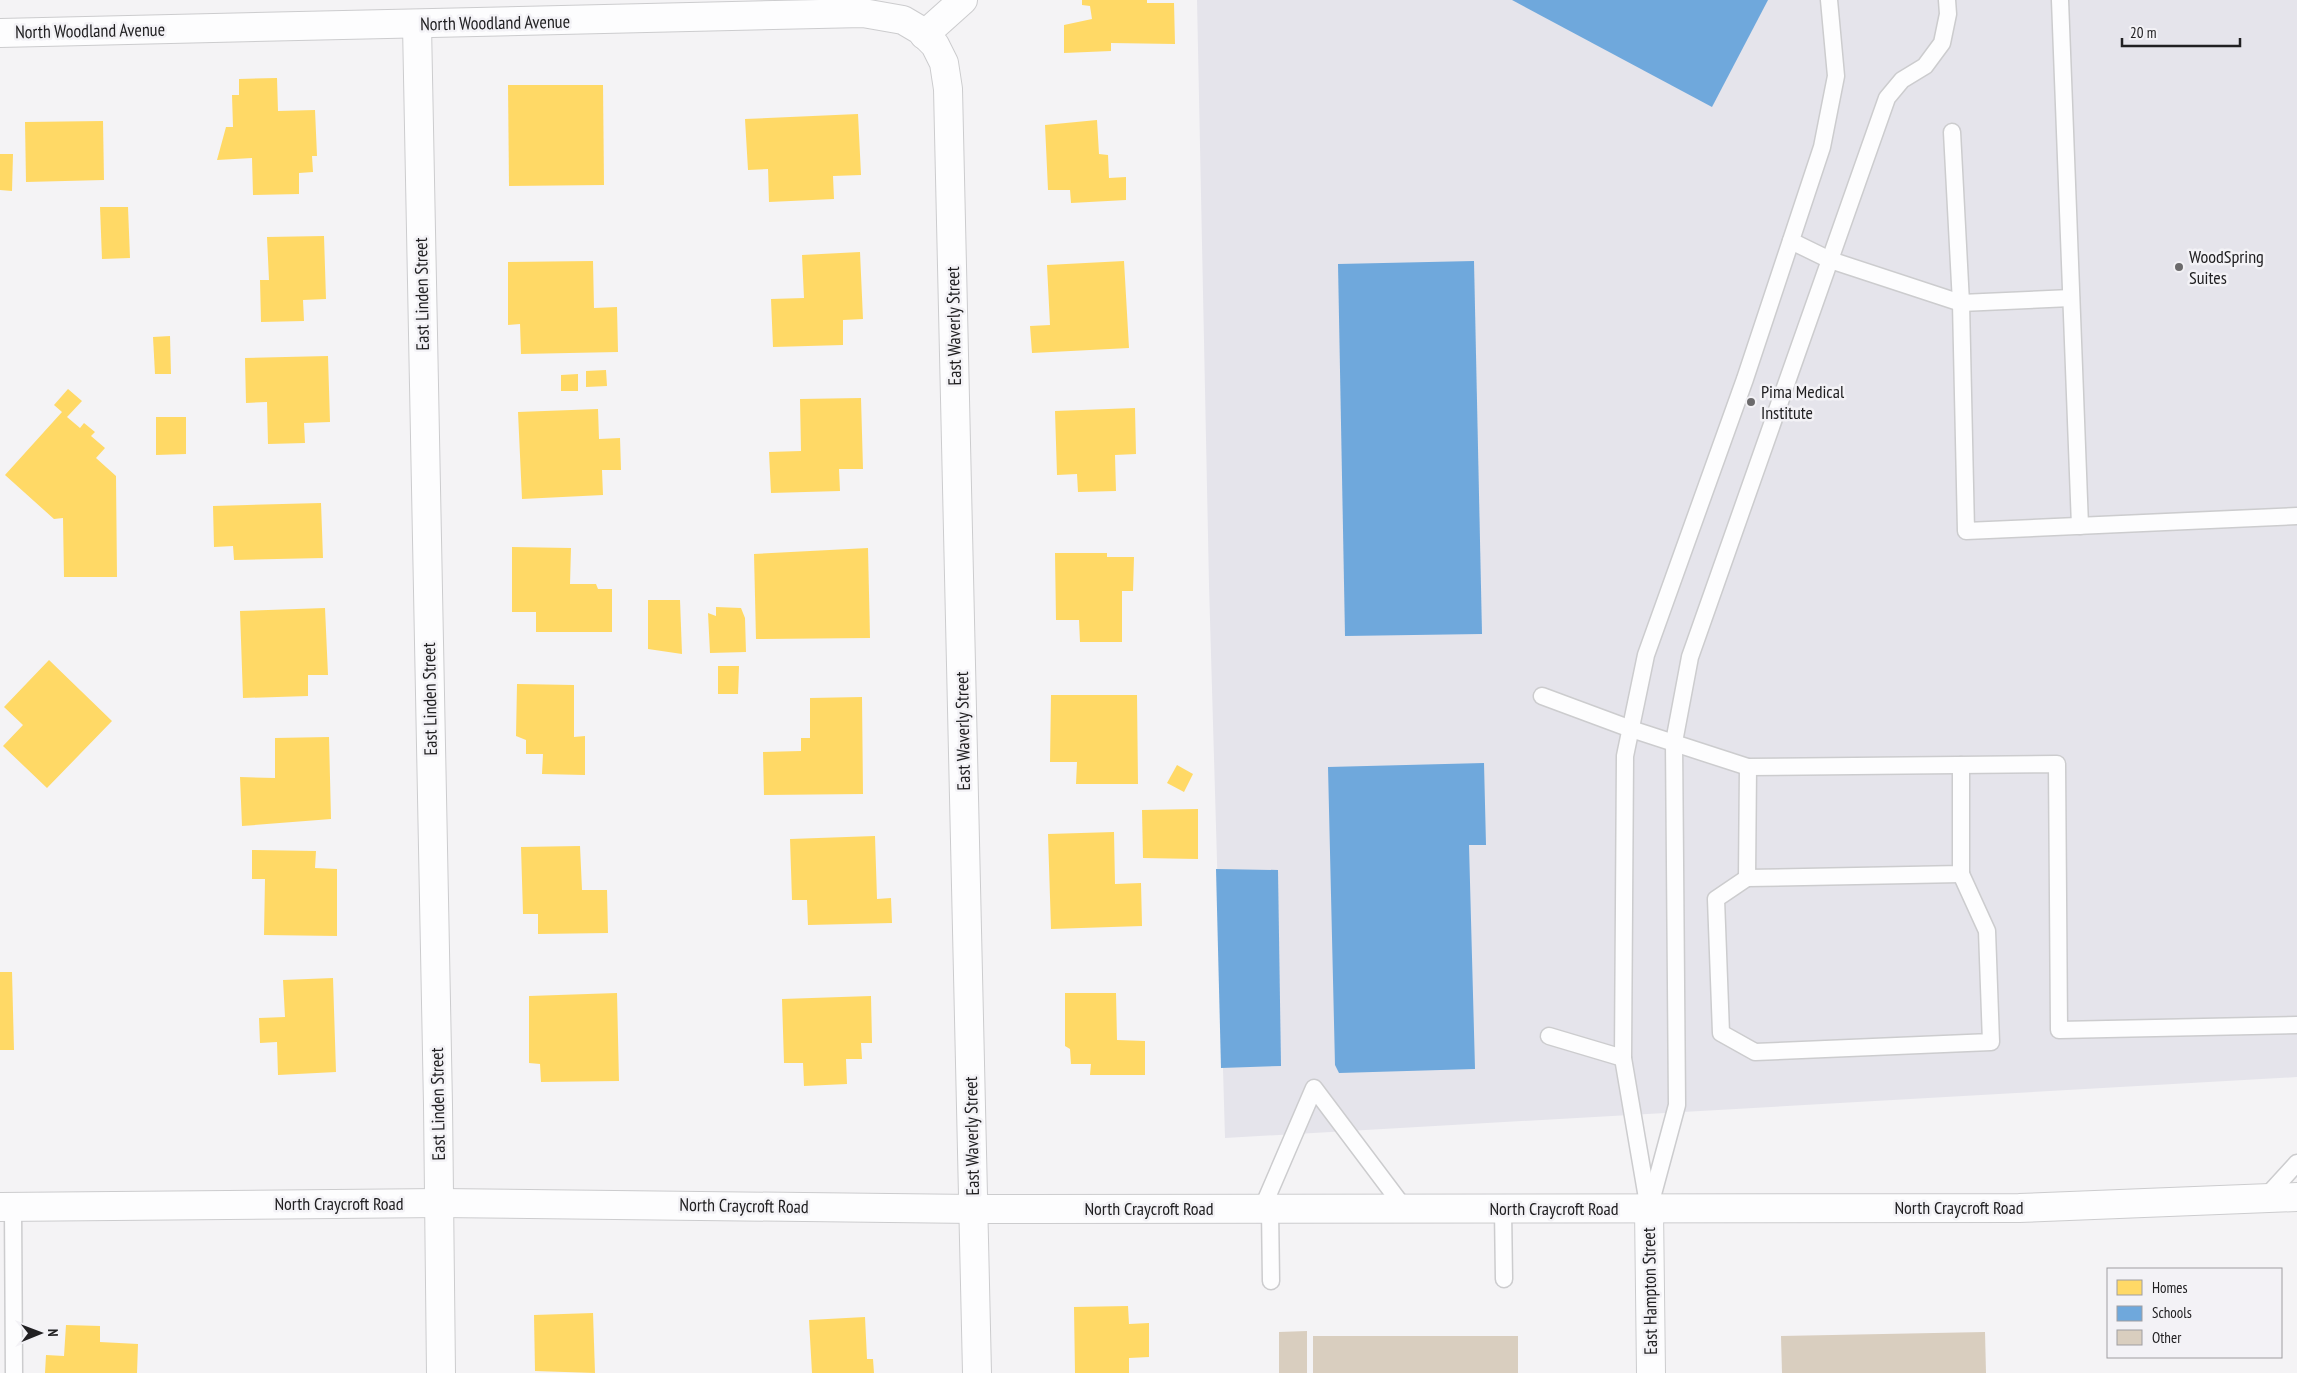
<svg xmlns="http://www.w3.org/2000/svg" width="2297" height="1373" font-family="'PT Sans Narrow',sans-serif">
<style>
.built{fill:#e5e4eb}
.homes{fill:#ffd966}
.schools{fill:#6fa8dc}
.building{fill:#d9cebf}
.lines{fill:none;stroke-linecap:round;stroke-linejoin:round}
.service-casing{stroke:#ccccce;stroke-width:19}
.minor-casing{stroke:#ccccce;stroke-width:30}
.secondary-casing{stroke:#ccccce;stroke-width:30}
.service{stroke:#fdfdfe;stroke-width:16}
.minor{stroke:#fdfdfe;stroke-width:28}
.secondary{stroke:#fdfdfe;stroke-width:28}
.poi-dot{fill:#6b6a6c;stroke:#f3f2f6;stroke-width:2}
.labels{text-anchor:middle;stroke-width:5;stroke-linejoin:round;paint-order:stroke}
.street-label{font-size:18px;fill:#212022;stroke:#f3f2f6}
.poi-label{font-size:18px;fill:#212022;stroke:#f3f2f6;text-anchor:start}
</style>
<rect width="100%" height="100%" fill="#f4f3f5"/>
<polygon class="built" points="1197,0 2297,0 2297,1077 1225,1138 1209,585"/>
<g class="homes">
<polygon points="1082,0 1147,0 1147,3 1174,3 1175,44 1111,43 1111,51 1064,53 1064,25 1092,19 1090,6 1082,5"/>
<polygon points="277,78 278,111 315,110 317,156 312,156 313,172 299,173 299,194 253,195 252,158 217,160 226,127 233,127 232,95 239,95 239,79"/>
<polygon points="508,85 603,85 604,185 509,186"/>
<polygon points="858,114 861,175 833,176 834,199 769,202 768,169 748,170 745,119"/>
<polygon points="1097,120 1099,154 1108,155 1109,178 1126,177 1126,200 1071,203 1070,190 1048,190 1045,125"/>
<polygon points="103,121 104,180 26,182 25,122"/>
<polygon points="0,154 13,154 12,191 0,190"/>
<polygon points="100,207 128,207 130,258 102,259"/>
<polygon points="324,236 326,299 303,300 304,321 261,322 260,280 269,280 267,237"/>
<polygon points="860,252 863,319 843,320 843,345 773,347 771,299 804,298 802,255"/>
<polygon points="593,261 594,308 617,307 618,352 521,354 520,324 508,325 508,262"/>
<polygon points="1124,261 1129,348 1032,353 1030,326 1050,325 1047,265"/>
<polygon points="170,336 171,374 155,374 153,337"/>
<polygon points="328,356 330,422 304,423 305,443 268,444 267,402 246,403 245,358"/>
<polygon points="606,370 607,386 586,387 586,371"/>
<polygon points="578,374 578,391 561,391 561,375"/>
<polygon points="68,389 82,401 67,417 80,428 84,423 95,432 91,436 105,448 96,458 116,476 117,577 64,577 63,518 54,519 5,475 62,412 54,405"/>
<polygon points="861,398 863,469 839,469 840,491 771,493 769,452 801,451 800,399"/>
<polygon points="1135,408 1136,454 1115,455 1116,491 1078,492 1077,474 1057,475 1055,411"/>
<polygon points="598,409 599,439 620,438 621,470 602,470 603,495 522,499 518,412"/>
<polygon points="156,417 186,417 186,454 156,455"/>
<polygon points="321,503 323,558 234,560 233,546 214,547 213,506"/>
<polygon points="512,547 571,548 570,584 596,584 598,589 612,589 612,632 536,632 536,612 512,612"/>
<polygon points="868,548 870,638 756,639 754,554"/>
<polygon points="1055,553 1107,553 1107,557 1134,557 1133,591 1122,591 1122,642 1080,642 1079,620 1056,620"/>
<polygon points="648,600 680,600 682,654 648,649"/>
<polygon points="716,607 741,608 745,618 746,652 710,653 708,613 716,616"/>
<polygon points="325,608 328,675 308,675 308,696 243,698 240,611"/>
<polygon points="49,660 112,721 47,788 3,746 23,725 4,707"/>
<polygon points="718,666 739,666 738,694 718,694"/>
<polygon points="517,684 574,685 574,737 585,736 585,775 542,774 543,754 526,754 526,740 516,736"/>
<polygon points="1051,695 1137,695 1138,784 1076,784 1077,762 1050,762"/>
<polygon points="862,697 863,794 764,795 763,752 801,751 801,738 810,738 810,698"/>
<polygon points="329,737 331,819 242,826 240,777 275,778 275,738"/>
<polygon points="1177,765 1193,774 1184,792 1167,783"/>
<polygon points="1198,809 1198,859 1143,858 1142,810"/>
<polygon points="1114,832 1115,884 1141,883 1142,926 1051,929 1048,834"/>
<polygon points="875,836 877,899 891,898 892,923 808,925 807,900 792,900 790,839"/>
<polygon points="580,846 582,890 607,890 608,933 538,934 538,914 523,914 521,847"/>
<polygon points="252,850 316,851 315,868 337,869 337,936 264,935 265,879 252,879"/>
<polygon points="0,972 12,972 14,1050 0,1050"/>
<polygon points="333,978 336,1072 278,1075 277,1042 260,1043 259,1018 285,1017 283,980"/>
<polygon points="617,993 619,1081 541,1082 540,1064 529,1063 529,996"/>
<polygon points="1065,993 1116,993 1117,1040 1145,1041 1145,1075 1090,1075 1091,1064 1071,1064 1070,1049 1065,1046"/>
<polygon points="871,996 872,1043 861,1043 862,1059 846,1059 847,1084 804,1086 803,1063 784,1063 782,999"/>
<polygon points="1128,1306 1129,1324 1149,1323 1149,1357 1129,1358 1129,1373 1075,1373 1074,1307"/>
<polygon points="593,1313 595,1373 535,1371 534,1315"/>
<polygon points="865,1317 867,1359 873,1359 874,1373 812,1373 809,1320"/>
<polygon points="66,1325 100,1326 100,1342 138,1344 137,1373 45,1373 46,1355 64,1356"/>
</g>
<g class="schools">
<polygon points="1512,0 1768,0 1712,107"/>
<polygon points="1474,261 1482,634 1345,636 1338,264"/>
<polygon points="1484,763 1486,845 1469,845 1475,1069 1339,1073 1335,1065 1328,767"/>
<polygon points="1216,869 1278,870 1281,1066 1221,1068"/>
</g>
<g class="building">
<polygon points="1307,1331 1307,1373 1279,1373 1279,1332"/>
<polygon points="1985,1332 1986,1373 1782,1373 1781,1336"/>
<rect x="1313" y="1336" width="205" height="37"/>
</g>
<g class="lines">
<defs>
<g id="service">
<polyline points="2060,0 2080,526"/>
<polyline points="1952,132 1961,303 2071,298"/>
<polyline points="1791,241 1830,260 1961,303 1966,531 2297,516"/>
<polyline points="1542,696 1631,729 1748,767 2057,764 2059,1030 2297,1025"/>
<polyline points="1748,767 1747,878 1961,874 1961,765"/>
<polyline points="1747,878 1716,899 1721,1033 1755,1052 1991,1042 1987,931 1961,874"/>
<polyline points="1549,1036 1623,1058"/>
<polyline points="2266,1197 2297,1163"/>
<polyline points="1648,1204 1623,1058 1625,756 1646,655 1745,379 1822,147 1836,76 1829,0"/>
<polyline points="13,1207 14,1373"/>
<polyline points="1262,1209 1314,1088 1405,1209"/>
<polyline points="1270,1209 1271,1281"/>
<polyline points="1503,1209 1504,1279"/>
<polyline points="1649,1209 1677,1105 1674,742 1690,657 1887,98 1902,80 1925,66 1942,43 1948,14 1947,0"/>
</g>
<g id="minor">
<polyline points="417,25 438,1105 441,1373"/>
<polyline points="0,33 863,13 903,20 920,30 935,45 944,63 948,89 977,1373"/>
<polyline points="924,35 963,0"/>
<polyline points="1649,1209 1651,1373"/>
</g>
<polyline id="secondary" points="0,1207 440,1203 974,1209 2019,1208 2297,1197"/>
</defs>
<use href="#service" class="service-casing"/>
<use href="#minor" class="minor-casing"/>
<use href="#secondary" class="secondary-casing"/>
<use href="#service" class="service"/>
<use href="#minor" class="minor"/>
<use href="#secondary" class="secondary"/>
</g>
<g class="poi-dot">
<circle cx="2179" cy="267" r="5"/>
<circle cx="1751" cy="402" r="5"/>
</g>
<g class="labels">
<g class="street-label">
<text transform="translate(495 23) rotate(-1)" y="6">North Woodland Avenue</text>
<text transform="translate(90 31) rotate(-1)" y="6">North Woodland Avenue</text>
<text transform="translate(422 294) rotate(-91)" y="6">East Linden Street</text>
<text transform="translate(954 326) rotate(-91)" y="6">East Waverly Street</text>
<text transform="translate(430 699) rotate(-91)" y="6">East Linden Street</text>
<text transform="translate(963 731) rotate(-91)" y="6">East Waverly Street</text>
<text transform="translate(438 1104) rotate(-91)" y="6">East Linden Street</text>
<text transform="translate(972 1136) rotate(-91)" y="6">East Waverly Street</text>
<text x="339" y="1210">North Craycroft Road</text>
<text transform="translate(744 1206) rotate(1)" y="6">North Craycroft Road</text>
<text x="1959" y="1214">North Craycroft Road</text>
<text x="1149" y="1215">North Craycroft Road</text>
<text x="1554" y="1215">North Craycroft Road</text>
<text transform="translate(1650 1291) rotate(-91)" y="6">East Hampton Street</text>
</g>
<g class="poi-label">
<text x="2189" y="263">WoodSpring<tspan x="2189" dy="21">Suites</tspan></text>
<text x="1761" y="398">Pima Medical<tspan x="1761" dy="21">Institute</tspan></text>
</g>
</g>
<rect x="2107" y="1268" width="175" height="90" fill="#f3f2f6" stroke="#9f9ea1"/>
<rect x="2117" y="1280" width="25" height="15" fill="#ffd966" stroke="#9f9ea1"/>
<text x="2152" y="1293" font-size="15" fill="#212022">Homes</text>
<rect x="2117" y="1306" width="25" height="15" fill="#6fa8dc" stroke="#9f9ea1"/>
<text x="2152" y="1318" font-size="15" fill="#212022">Schools</text>
<rect x="2117" y="1330" width="25" height="15" fill="#d9cebf" stroke="#9f9ea1"/>
<text x="2152" y="1343" font-size="15" fill="#212022">Other</text>
<g transform="translate(40 1333) rotate(89)" stroke="#f3f2f6" stroke-width="4" paint-order="stroke">
<path d="M0-4L9 19L0 12L-9 19Z" fill="#212022"/>
<text y="-8" font-size="14" font-weight="bold" text-anchor="middle" fill="#212022">N</text>
</g>
<path d="M2122 38v8h118v-8" fill="none" stroke="#212022" stroke-width="2.5"/>
<text x="2130" y="38" font-size="15" fill="#212022" stroke="#f3f2f6" stroke-width="4" paint-order="stroke">20 m</text>
</svg>
